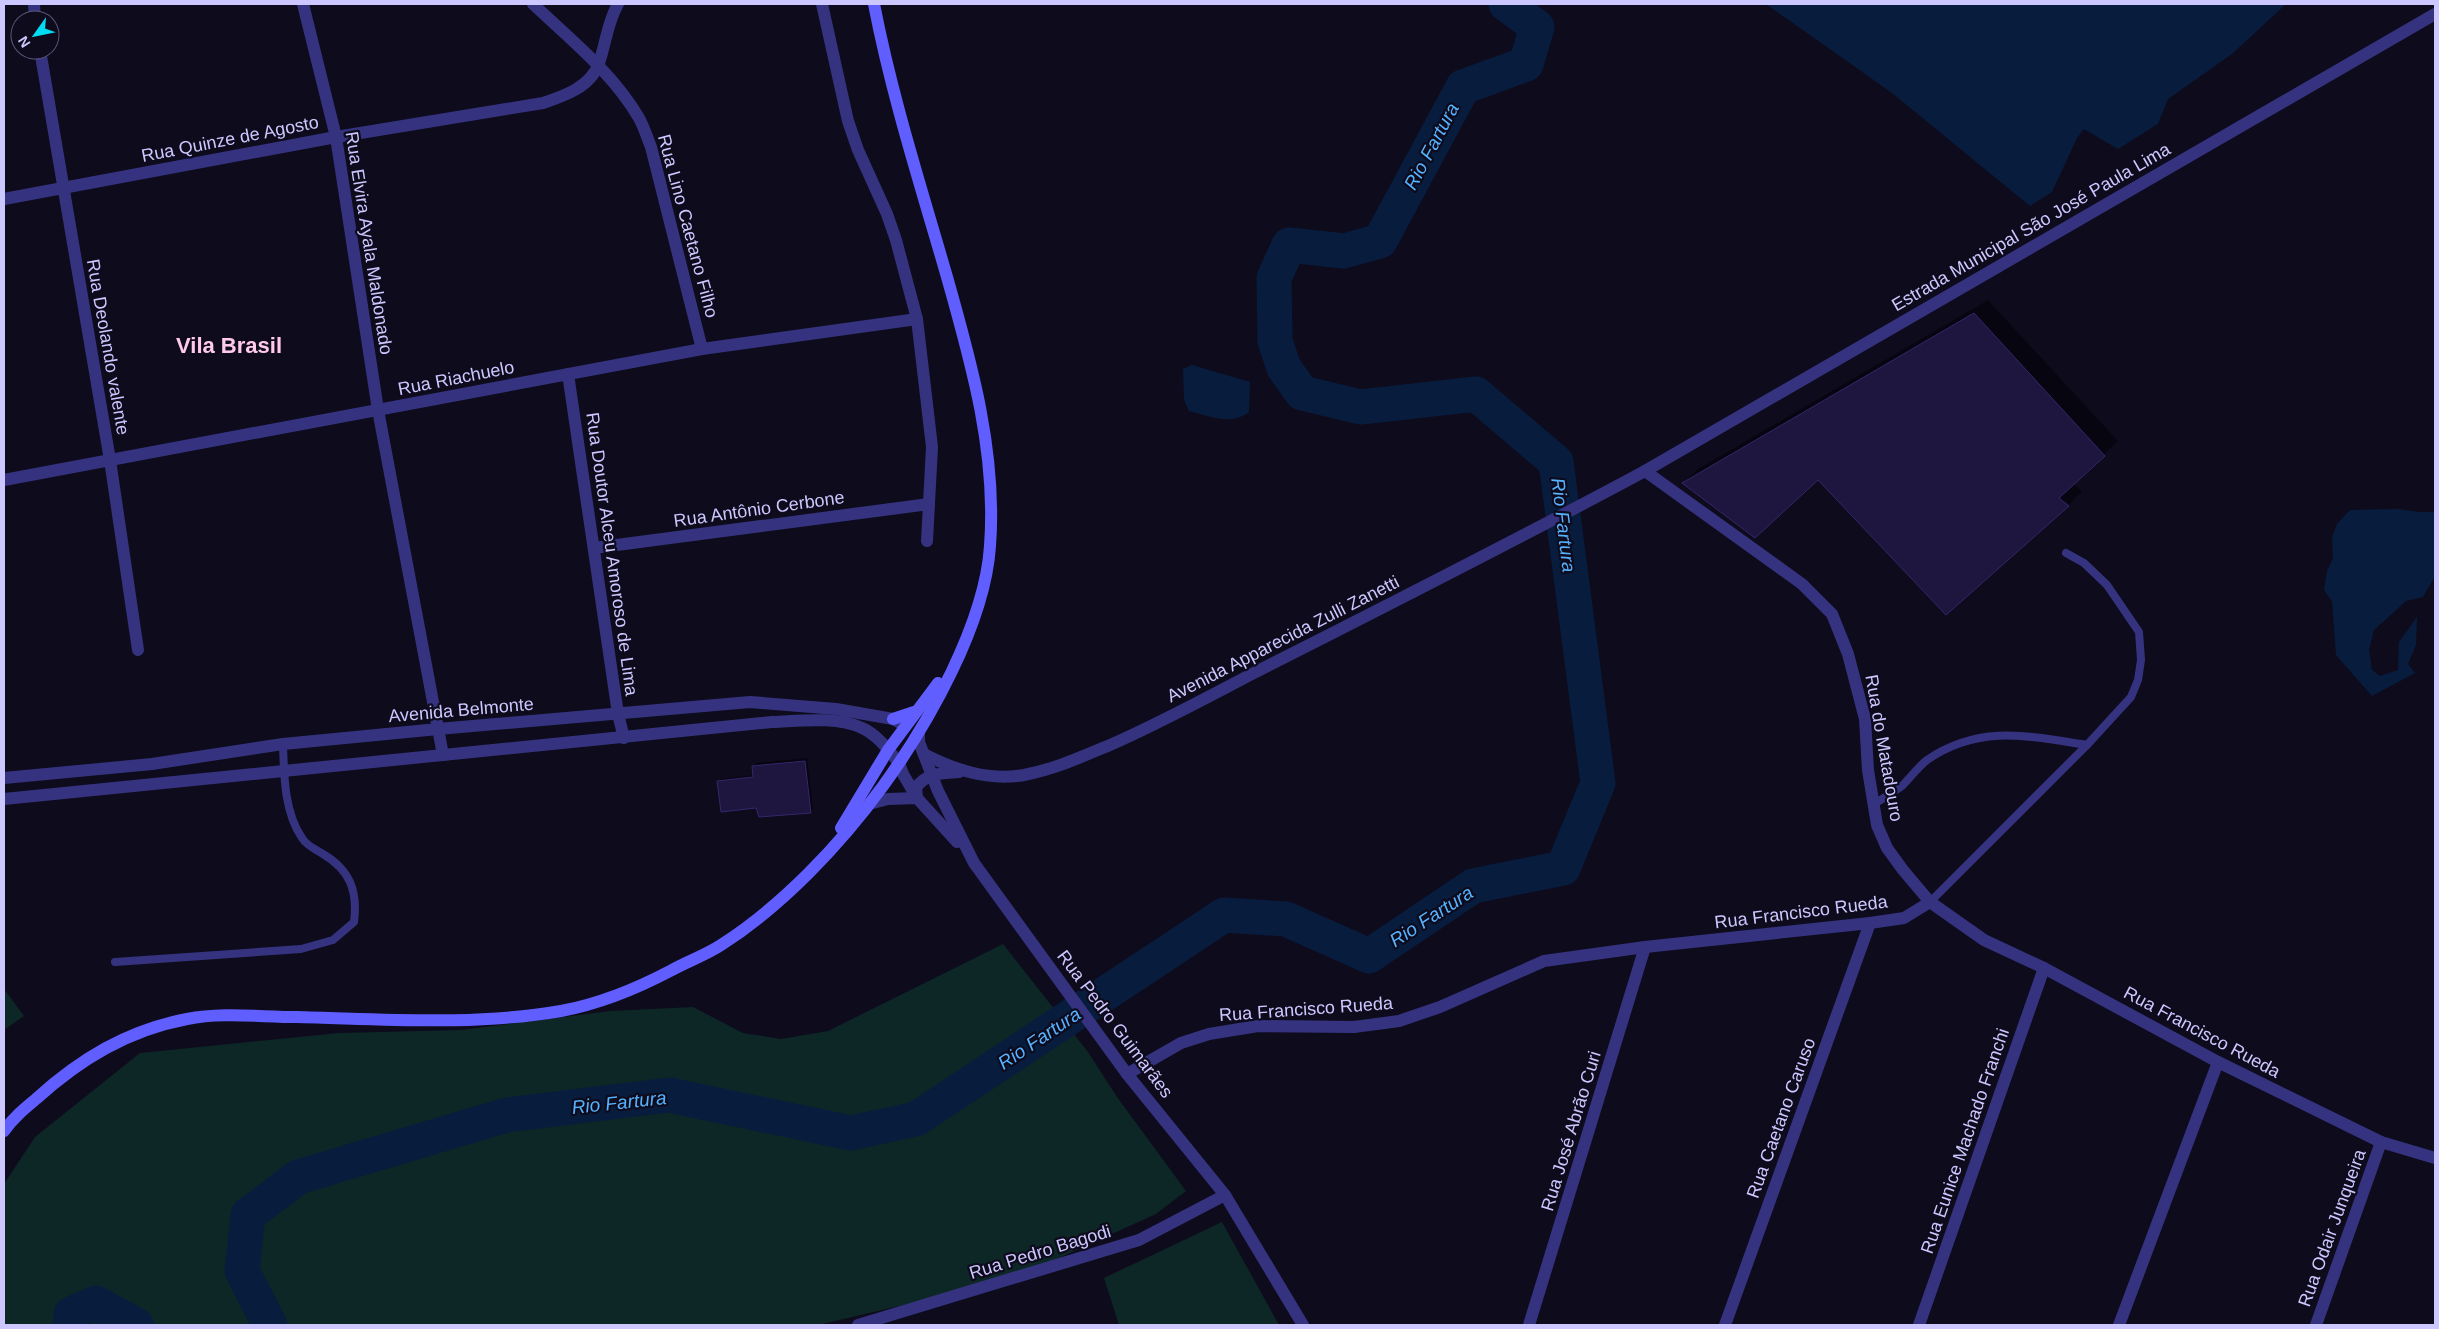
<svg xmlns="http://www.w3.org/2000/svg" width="2439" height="1329" font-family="Arial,sans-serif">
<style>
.green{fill:#0d2726}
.water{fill:#081d3e}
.shadow{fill:#0007}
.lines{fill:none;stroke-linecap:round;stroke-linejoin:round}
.river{stroke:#081d3e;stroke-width:35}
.building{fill:#1e163f;stroke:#34276c}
.service{stroke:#35337f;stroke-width:8}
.minor{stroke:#35337f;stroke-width:12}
.tertiary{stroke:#35337f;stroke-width:12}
.secondary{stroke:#605eff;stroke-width:12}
.labels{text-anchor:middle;stroke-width:4.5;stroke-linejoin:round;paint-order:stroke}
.street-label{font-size:18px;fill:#cdc7ff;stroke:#0e0b1d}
.water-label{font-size:19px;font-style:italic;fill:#55b2ff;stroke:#0e0b1d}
.district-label{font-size:22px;font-weight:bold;fill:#ffc9ec;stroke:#0e0b1d}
</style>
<rect width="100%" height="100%" fill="#0e0b1d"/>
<g class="green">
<polygon points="1003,944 1088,1052 1117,1097 1186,1191 1156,1214 1010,1280 818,1325 4,1325 4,1184 35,1137 140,1053 339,1033 462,1030 610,1011 693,1007 743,1033 781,1039 828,1031"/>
<polygon points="4,989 24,1016 4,1030"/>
<polygon points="1222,1222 1279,1325 1119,1325 1104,1278"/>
</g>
<g class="water">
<polygon points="1766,4 2286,4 2232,54 2168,99 2158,124 2118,149 2084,129 2077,138 2052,192 2030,206 1892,93"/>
<path d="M1192,365L1250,382L1249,412C1232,426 1209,416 1189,411L1184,400L1183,369Z"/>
<polygon points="2398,509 2419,512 2435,512 2435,576 2423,597 2406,601 2374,630 2369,650 2372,670 2380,676 2398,670 2399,642 2417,617 2416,645 2408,664 2415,673 2372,696 2336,655 2332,601 2324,590 2327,571 2333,558 2332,538 2337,524 2350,510"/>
</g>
<g class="shadow">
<polygon points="1988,300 2118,441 2073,484 2082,491 2069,505 1946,613 1819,478 1684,482 1698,469"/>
<polygon points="807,758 813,809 810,812 757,806 718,782 721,779 754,775 753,766 756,763"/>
</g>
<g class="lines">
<g class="river">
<polyline points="70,1325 71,1314 96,1303 136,1325"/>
<polyline points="270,1325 242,1271 248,1215 298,1177 507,1115 669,1095 851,1133 916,1119 1224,915 1286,919 1369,956 1473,886 1563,868 1598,783 1556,462 1476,394 1361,407 1302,393 1284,368 1275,341 1274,278 1289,245 1344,251 1380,241 1463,87 1526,64 1537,27 1506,4"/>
</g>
</g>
<g class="building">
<polygon points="1974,313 2105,456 2059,498 2069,506 1946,615 1818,480 1755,538 1682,483"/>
<polygon points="805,761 811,813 759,817 756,808 721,812 717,781 753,777 752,766"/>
</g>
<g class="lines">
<g class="service">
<path d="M1874,804C1884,798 1894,792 1903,785C1911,777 1918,767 1927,760C1980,724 2029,736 2087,745"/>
<polyline points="1930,902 2087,745 2131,697 2138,680 2141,660 2139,632 2107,585 2084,563 2066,553"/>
<path d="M115,962L301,949L333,940L354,922C358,891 350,870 323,854C315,849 307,846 302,838C284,812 284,774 283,744"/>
</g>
<g class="minor">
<polyline points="34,4 35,20"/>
<polyline points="303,4 336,137 378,410 443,755"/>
<path d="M533,4C570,39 613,73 639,118C644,127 647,137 651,147L702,349"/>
<polyline points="822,4 848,121 858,150 887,214 896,240 917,319 932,447 927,541"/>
<polyline points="40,50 110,460 138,650"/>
<path d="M4,199L336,137L543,103C564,96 591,87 599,63C606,43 607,23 618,4"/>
<polyline points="568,374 618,714 624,738"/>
<polyline points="1645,471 1802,584 1832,614 1848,654 1865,719 1868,770 1877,825 1887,848 1903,870 1930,902"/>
<polyline points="4,480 702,349 917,319"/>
<polyline points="594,548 929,504"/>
<polyline points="919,733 919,742 938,791 974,863 1127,1074 1225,1195 1303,1325"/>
<path d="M924,754C955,770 988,781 1024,775C1055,769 1081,757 1110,745C1158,724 1204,699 1250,675C1382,608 1515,541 1645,471L2435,14"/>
<polyline points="899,763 903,774 917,798"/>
<path d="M917,798L916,788C925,773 943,773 959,772"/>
<polyline points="869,804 888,799 917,798 957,842"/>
<polyline points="1127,1074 1181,1043 1209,1034 1258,1026 1354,1027 1399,1021 1440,1007 1544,961 1645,947 1870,923 1904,918 1930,902 1984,940 2044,968 2218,1062 2381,1142 2435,1158"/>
<polyline points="858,1325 1139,1240 1225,1195"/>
<polyline points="1529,1325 1645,947"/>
<polyline points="1725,1325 1870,923"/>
<polyline points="1919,1325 2044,968"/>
<polyline points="2119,1325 2218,1062"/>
<polyline points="2316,1325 2381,1142"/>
</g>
<g class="tertiary">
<polyline points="4,778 152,764 283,744 438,729 750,702 836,709 893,719 902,724"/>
<path d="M4,799L772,722C800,721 836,716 862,728C878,735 889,751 899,763"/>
</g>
<g class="secondary">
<polyline points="893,719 914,712"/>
<polyline points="841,828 888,750 938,683"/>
<path d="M4,1131C13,1118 24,1109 36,1099C80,1059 128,1030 187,1019C222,1012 261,1017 296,1017C384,1019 474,1026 561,1011C599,1004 638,988 672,970C688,961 706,955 721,945C782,906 840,845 883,786C928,724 985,624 990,546C997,454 972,365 947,277C921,187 892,97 874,4"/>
</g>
</g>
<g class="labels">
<g class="street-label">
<text transform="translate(230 139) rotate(-11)" y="6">Rua Quinze de Agosto</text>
<text transform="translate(688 226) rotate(75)" y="6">Rua Lino Caetano Filho</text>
<text transform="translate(2031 227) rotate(-30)" y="6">Estrada Municipal São José Paula Lima</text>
<text transform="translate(369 243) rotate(81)" y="6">Rua Elvira Ayala Maldonado</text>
<text transform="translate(108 347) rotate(80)" y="6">Rua Deolando valente</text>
<text transform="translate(456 378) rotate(-11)" y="6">Rua Riachuelo</text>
<text transform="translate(759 509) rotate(-8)" y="6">Rua Antônio Cerbone</text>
<text transform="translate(612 554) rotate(82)" y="6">Rua Doutor Alceu Amoroso de Lima</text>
<text transform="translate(1283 639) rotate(-27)" y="6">Avenida Apparecida Zulli Zanetti</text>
<text transform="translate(461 710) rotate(-5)" y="6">Avenida Belmonte</text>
<text transform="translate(1884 748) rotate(80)" y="6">Rua do Matadouro</text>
<text transform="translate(1801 912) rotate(-7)" y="6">Rua Francisco Rueda</text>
<text transform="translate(1306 1009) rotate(-4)" y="6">Rua Francisco Rueda</text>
<text transform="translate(1115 1024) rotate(53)" y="6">Rua Pedro Guimarães</text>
<text transform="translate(2202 1032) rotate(28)" y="6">Rua Francisco Rueda</text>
<text transform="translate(1781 1118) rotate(-70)" y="6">Rua Caetano Caruso</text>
<text transform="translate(1571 1131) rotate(-73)" y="6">Rua José Abrão Curi</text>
<text transform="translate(1965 1141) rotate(-71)" y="6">Rua Eunice Machado Franchi</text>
<text transform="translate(2332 1228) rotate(-70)" y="6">Rua Odair Junqueira</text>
<text transform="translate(1040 1252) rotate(-17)" y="6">Rua Pedro Bagodi</text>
</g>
<g class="water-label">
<text transform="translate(1431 146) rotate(-62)" y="7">Rio Fartura</text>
<text transform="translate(1564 525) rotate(83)" y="7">Rio Fartura</text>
<text transform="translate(1431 916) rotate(-33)" y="7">Rio Fartura</text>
<text transform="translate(1039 1038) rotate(-34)" y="7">Rio Fartura</text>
<text transform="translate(619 1102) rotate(-6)" y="7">Rio Fartura</text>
</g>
<g class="district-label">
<text x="229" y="353">Vila Brasil</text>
</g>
</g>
<rect width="2439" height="1329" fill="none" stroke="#cdc7ff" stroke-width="10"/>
<g transform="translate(35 35) rotate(237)"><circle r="24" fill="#0e0b1d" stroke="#5a5677"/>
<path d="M0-4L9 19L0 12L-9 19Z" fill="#00dcf2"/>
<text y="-8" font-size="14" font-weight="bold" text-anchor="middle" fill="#cdc7ff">N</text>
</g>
</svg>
